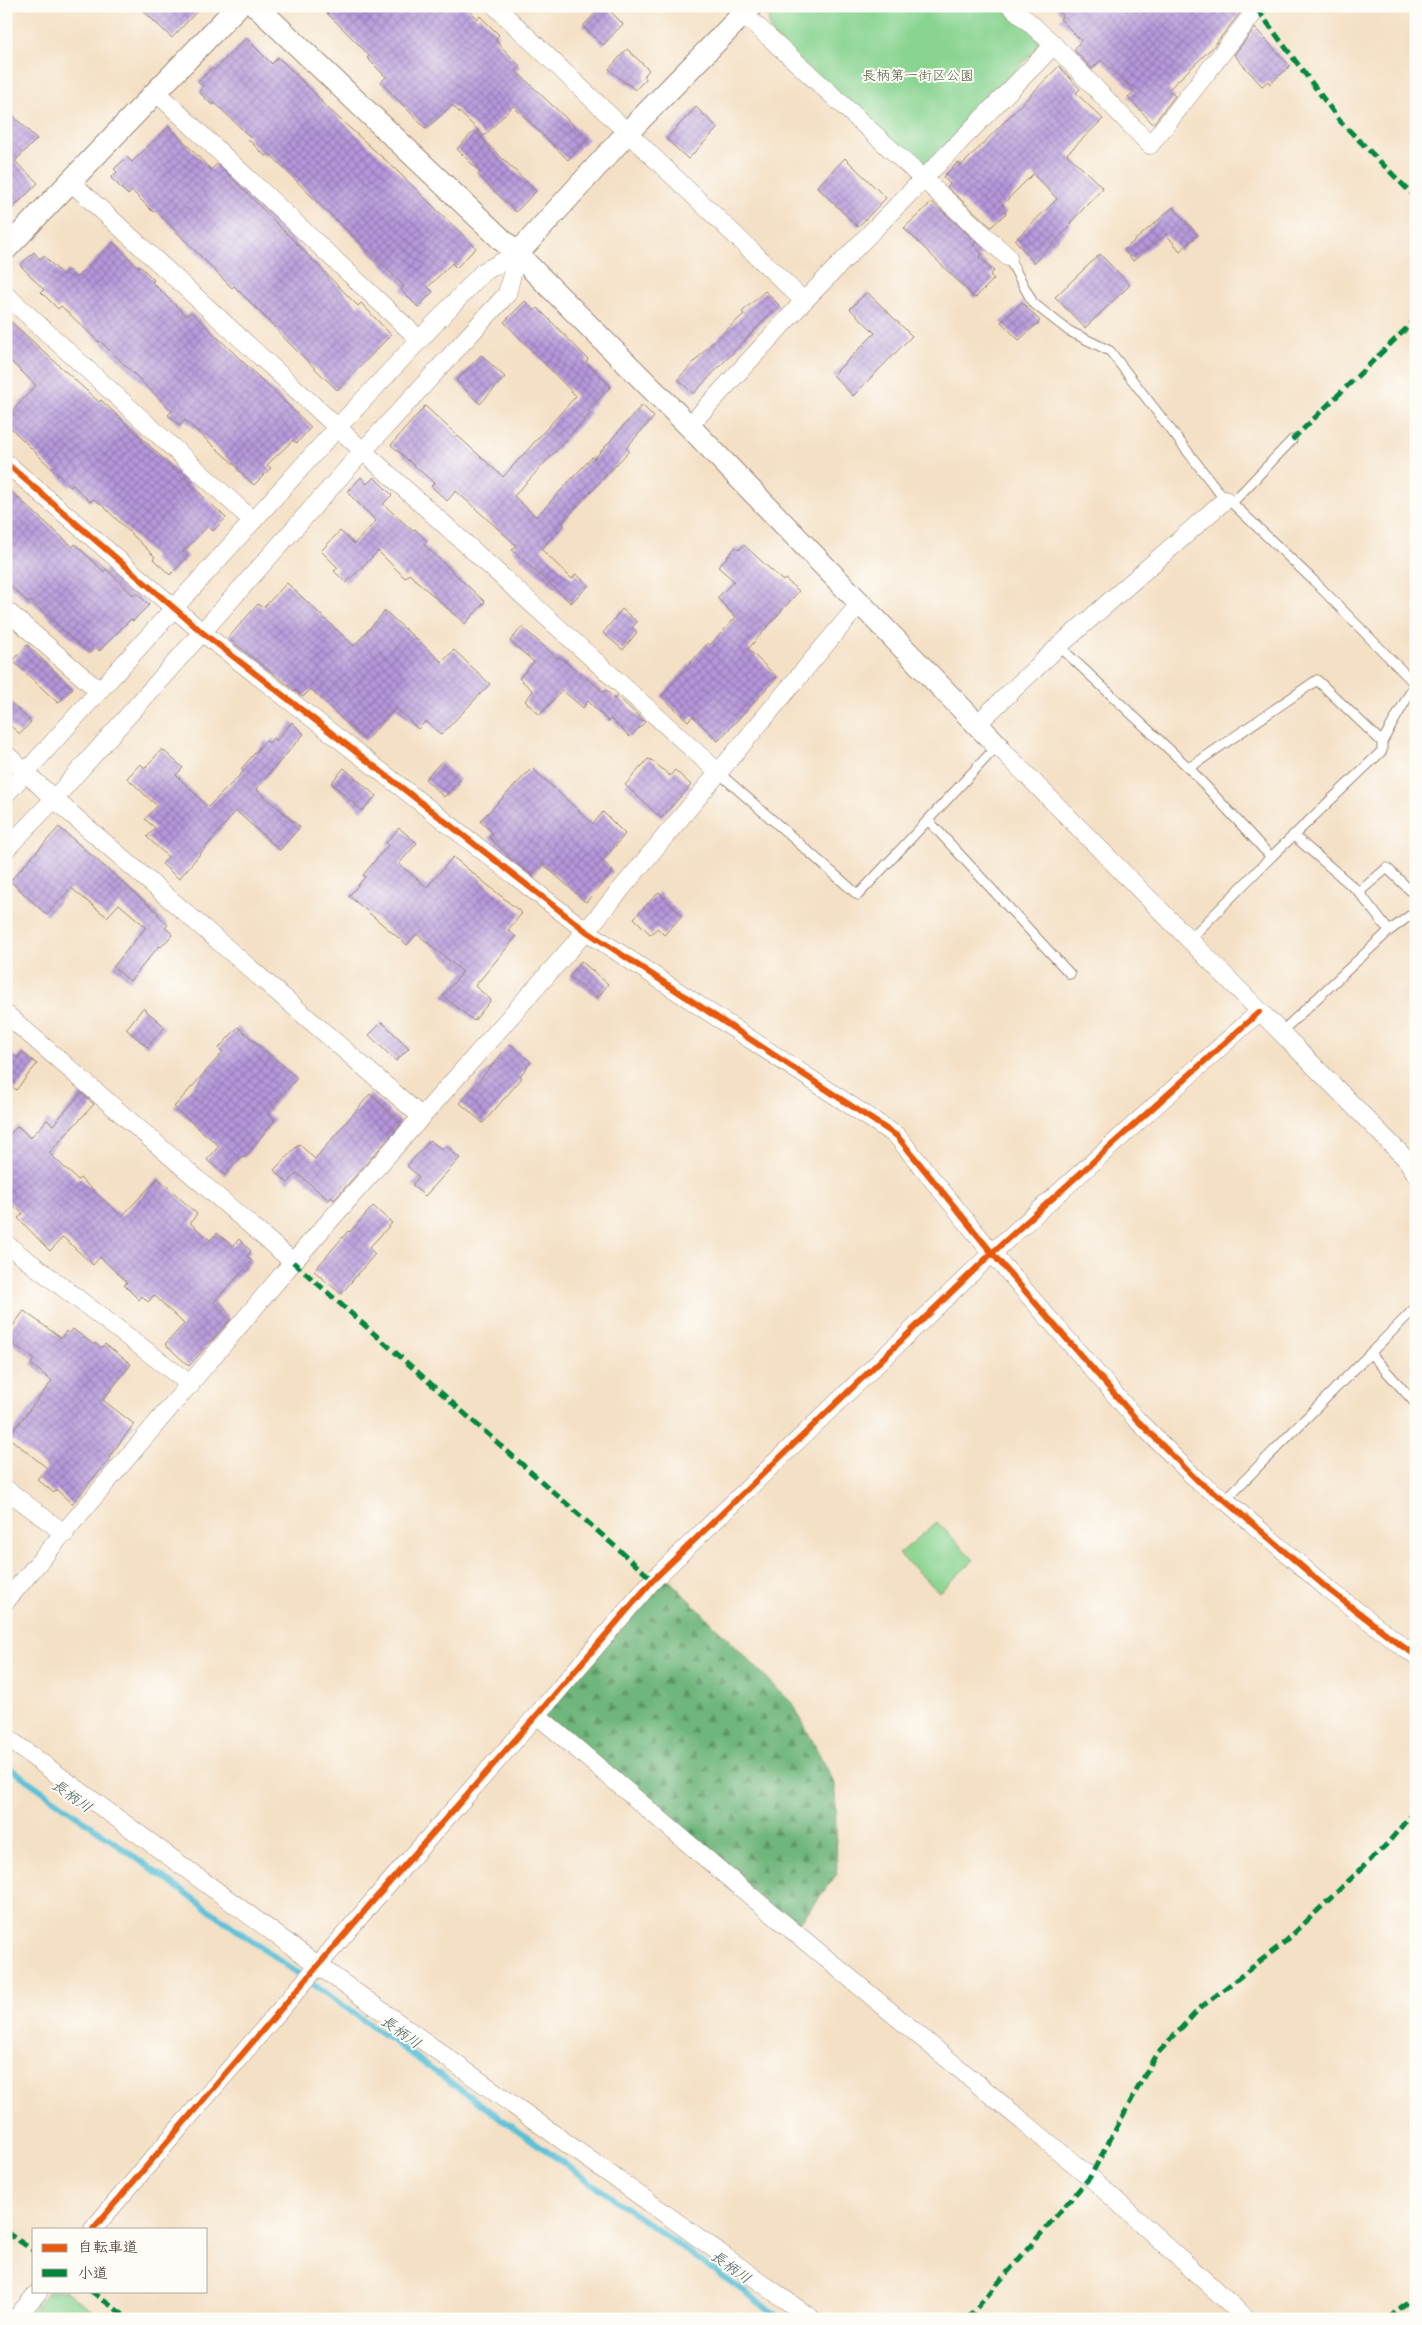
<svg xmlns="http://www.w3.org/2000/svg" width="1422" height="2325" font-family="Kalam,'Klee One',sans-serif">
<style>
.grass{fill:url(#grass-tufts);stroke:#627f58}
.forest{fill:url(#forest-firs);stroke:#54704c}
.green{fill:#89d491;stroke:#627f58}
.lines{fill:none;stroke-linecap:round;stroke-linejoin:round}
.stream{stroke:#5bc1d8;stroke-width:6}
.building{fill:url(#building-cross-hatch)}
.service-casing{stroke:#988572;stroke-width:11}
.minor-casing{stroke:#988572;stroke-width:19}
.tertiary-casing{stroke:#988572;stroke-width:24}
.service{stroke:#fff;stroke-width:9}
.minor{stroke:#fff;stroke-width:18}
.tertiary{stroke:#fff;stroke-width:22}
.quiet{stroke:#00873e;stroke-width:5;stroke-dasharray:10 5;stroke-linecap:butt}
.cycleway-casing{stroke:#fdfcf7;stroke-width:9}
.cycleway{stroke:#e8590c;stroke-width:6}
.labels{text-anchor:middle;stroke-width:4;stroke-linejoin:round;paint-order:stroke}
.park-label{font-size:14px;fill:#525d40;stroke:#fdfcf7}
.water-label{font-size:15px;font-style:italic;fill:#465f5f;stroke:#fdfcf7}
</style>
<defs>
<pattern id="grass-tufts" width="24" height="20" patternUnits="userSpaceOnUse" patternTransform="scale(1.25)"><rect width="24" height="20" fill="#89d491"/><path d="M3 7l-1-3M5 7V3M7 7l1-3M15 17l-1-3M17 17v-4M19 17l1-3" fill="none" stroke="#77b67d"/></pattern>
<pattern id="forest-firs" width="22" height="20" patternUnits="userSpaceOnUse" patternTransform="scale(1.25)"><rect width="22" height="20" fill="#6eb67b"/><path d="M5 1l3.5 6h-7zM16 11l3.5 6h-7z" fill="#5c9464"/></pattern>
<pattern id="building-cross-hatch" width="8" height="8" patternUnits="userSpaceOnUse" patternTransform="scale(1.25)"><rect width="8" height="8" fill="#b597db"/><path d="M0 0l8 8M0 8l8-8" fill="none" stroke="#947bb1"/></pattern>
</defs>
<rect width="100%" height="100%" fill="#fdfcf7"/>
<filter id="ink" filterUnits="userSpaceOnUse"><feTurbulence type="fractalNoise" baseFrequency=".02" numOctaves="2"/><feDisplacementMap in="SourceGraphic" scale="10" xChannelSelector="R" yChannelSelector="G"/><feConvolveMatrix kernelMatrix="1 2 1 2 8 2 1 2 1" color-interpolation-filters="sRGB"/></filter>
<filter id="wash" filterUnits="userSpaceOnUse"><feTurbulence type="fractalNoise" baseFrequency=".0096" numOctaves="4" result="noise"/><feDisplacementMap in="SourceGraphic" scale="20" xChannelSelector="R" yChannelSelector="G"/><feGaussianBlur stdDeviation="1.12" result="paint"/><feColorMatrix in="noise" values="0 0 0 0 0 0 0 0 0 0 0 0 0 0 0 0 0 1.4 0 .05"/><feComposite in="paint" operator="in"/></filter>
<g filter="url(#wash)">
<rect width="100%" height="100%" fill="#f4e0c5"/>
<polygon class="grass" points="48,2291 65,2291 103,2317 101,2319 25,2319"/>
<polygon class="forest" points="661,1572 793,1704 835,1784 837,1874 793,1931 537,1715"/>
<g class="green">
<polygon points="765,6 1008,6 1040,36 1036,49 934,159 915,166 772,35"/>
<polygon points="937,1522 974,1560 939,1592 899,1554"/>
</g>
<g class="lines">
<g class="stream">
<polyline points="6,1765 782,2319"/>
<polyline points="1413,2319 1416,2316"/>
</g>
</g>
<g id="blocks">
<g class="building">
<polygon points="138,6 202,6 172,38"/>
<polygon points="320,6 465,6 478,19 480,16 499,35 495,40 520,66 516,71 588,139 568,160 513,106 484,136 452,105 426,129 381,82 386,77 367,58 369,56 363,49"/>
<polygon points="602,6 605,6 623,24 603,45 583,26"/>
<polygon points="1054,6 1233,6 1240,13 1213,47 1168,90 1175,96 1153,124 1128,97 1134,91 1101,60 1092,69 1074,50 1081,40 1060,19 1063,15"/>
<polygon points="1255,28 1290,66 1270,84 1268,81 1262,86 1234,55"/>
<polygon points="246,38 272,64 278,57 322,101 321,102 393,167 476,248 456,268 452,263 428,287 433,292 418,307 401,290 404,286 370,252 318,203 269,153 266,157 248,139 250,137 215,103 212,105 199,92 203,87 198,82 212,68 214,70"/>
<polygon points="627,49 649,70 644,76 646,79 635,90 627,83 626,84 609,69"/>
<polygon points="1059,66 1080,89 1076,93 1103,119 1067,154 1103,188 1070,223 1072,224 1034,263 1015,240 1057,199 1033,174 1000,207 1006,213 991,227 947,187 950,184 943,177 958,162 961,166"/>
<polygon points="696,107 718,128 688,159 666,139"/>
<polygon points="6,109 37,139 15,161 38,183 6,215"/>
<polygon points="169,126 211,170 217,164 230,176 358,306 361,303 391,335 337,390 291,345 259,311 234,286 232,288 155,210 153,212 132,191 128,195 111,178 117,172 114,169 127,157 132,162"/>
<polygon points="474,131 536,191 516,212 478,175 480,172 457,149"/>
<polygon points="845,158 886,198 858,227 817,187"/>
<polygon points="932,202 976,242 973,245 982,254 979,257 994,271 990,275 994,279 975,298 904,228"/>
<polygon points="1173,207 1198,235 1180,251 1166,234 1133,261 1124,250"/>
<polygon points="113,242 138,267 139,265 154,280 152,282 186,316 191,312 311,427 297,443 293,440 267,465 271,468 254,485 237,469 238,468 185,420 180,426 168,415 172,411 100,341 99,342 61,306 58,309 41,292 44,290 20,265 34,252 40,259 44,256 63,275 68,270 76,278"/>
<polygon points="1100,254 1130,285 1085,328 1055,297"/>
<polygon points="765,291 779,305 693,394 678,379 713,342 744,314 742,312"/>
<polygon points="867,292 912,336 853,396 833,375 875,333 850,309"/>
<polygon points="525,301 535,311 538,308 588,359 586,362 611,386 588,411 591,413 514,496 536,517 592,457 594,459 642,405 654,417 626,448 629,451 562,523 564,525 541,549 572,579 576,574 589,585 571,603 512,550 516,545 456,491 447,501 431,486 434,483 391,445 425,406 503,477 576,396 504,322"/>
<polygon points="1022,302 1040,321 1019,340 1001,322"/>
<polygon points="6,317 99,402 101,400 226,518 213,531 208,526 183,552 188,557 170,575 153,559 155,557 101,504 93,499 90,502 73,485 70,487 6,423 6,418 36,385 6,357"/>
<polygon points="481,355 505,377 480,404 456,381"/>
<polygon points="361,477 367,484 374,477 392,495 383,504 413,531 415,529 427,541 424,545 485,602 465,624 409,574 405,578 378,551 346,583 334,571 338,568 321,551 340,531 354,544 376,521 347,492"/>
<polygon points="6,487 73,547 75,544 104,572 106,569 133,595 136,592 149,605 133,621 131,619 99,651 96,647 89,654 31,601 29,603 6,582"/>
<polygon points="744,545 783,581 785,579 799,591 748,649 777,677 718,741 693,716 688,721 661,696 708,643 710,645 736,617 717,598 734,581 718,567 736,547 739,550"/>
<polygon points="287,583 354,646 385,611 442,662 454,650 490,684 441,735 426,721 418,729 396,708 365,741 311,689 303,697 228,638 258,604 263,608"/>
<polygon points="622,609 637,622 632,628 637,632 623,650 603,633"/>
<polygon points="522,627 556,657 562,659 604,692 606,690 614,699 617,696 645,722 630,737 611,719 609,722 588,701 583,708 562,690 540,715 525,701 533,691 519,678 534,662 510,641"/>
<polygon points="27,645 73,688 58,703 13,661"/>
<polygon points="6,698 31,722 20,734 6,722"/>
<polygon points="292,722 304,734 256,789 300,827 280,850 236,811 179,879 162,864 168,857 147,837 155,828 145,819 157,806 127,778 140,764 145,768 162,749 183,768 176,775 208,807 244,771 241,769 266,740 269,743 273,738 276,741"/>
<polygon points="648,759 653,761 670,776 675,770 691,785 661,818 625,785"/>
<polygon points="441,762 460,780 444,797 425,779"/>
<polygon points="344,768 376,796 362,811 331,783"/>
<polygon points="532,768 593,824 603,812 625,834 603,861 613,871 586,902 543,864 532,875 511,859 489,837 493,833 480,821"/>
<polygon points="59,827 158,913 157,914 168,925 165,928 173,934 161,947 159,946 130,981 113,967 146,927 119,904 107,917 71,888 47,915 10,881"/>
<polygon points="399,828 417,843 399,864 427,887 453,857 522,913 508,930 516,937 475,986 491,1000 474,1021 443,996 463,972 417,934 407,945 349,896 365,877 363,875 388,845 386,843"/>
<polygon points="659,892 682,916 664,935 657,928 651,935 634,918"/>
<polygon points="581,961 608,984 598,998 569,977"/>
<polygon points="143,1008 165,1027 147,1047 126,1029"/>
<polygon points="382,1022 409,1048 396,1061 369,1035"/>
<polygon points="238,1027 297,1078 267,1113 275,1120 244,1158 242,1156 225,1175 207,1160 219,1146 174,1107 223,1052 219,1048"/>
<polygon points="510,1044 531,1062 520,1076 522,1078 483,1123 460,1103"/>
<polygon points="6,1050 17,1058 22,1052 37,1064 16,1090 6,1081"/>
<polygon points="81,1093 94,1104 49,1153 78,1180 80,1178 122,1216 158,1178 197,1214 190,1223 210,1240 217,1233 233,1246 239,1239 251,1251 247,1256 252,1261 214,1302 230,1320 189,1366 165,1344 184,1324 154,1295 148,1302 142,1296 139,1300 124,1285 127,1282 100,1257 93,1265 63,1237 50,1251 18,1218 23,1214 6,1198 6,1138 18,1126 30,1138 47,1120 53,1125"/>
<polygon points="370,1094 402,1123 334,1200 331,1197 329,1200 297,1173 288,1183 274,1170 299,1144 315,1159"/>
<polygon points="430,1140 442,1150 446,1146 460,1158 425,1196 412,1185 419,1177 407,1166"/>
<polygon points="373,1206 392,1223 369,1248 375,1254 341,1294 314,1271 348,1231 350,1232"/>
<polygon points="24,1311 61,1338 66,1331 69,1334 73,1329 94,1345 95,1343 101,1348 105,1344 131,1364 103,1400 134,1424 109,1457 110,1459 72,1504 57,1490 54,1493 37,1479 47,1468 8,1437 52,1381 31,1364 34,1359 6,1339 6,1335"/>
</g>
</g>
</g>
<g filter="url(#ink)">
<use href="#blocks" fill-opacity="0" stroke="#988572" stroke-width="1"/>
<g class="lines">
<defs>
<g id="service">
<polyline points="1008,257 1033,303 1069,331 1110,351 1225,500 1232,503 1314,581 1415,684 1382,742 1382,751 1271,857 1190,939"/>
<polyline points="1232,503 1292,440"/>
<polyline points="1059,646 1189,768 1271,857"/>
<polyline points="1189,768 1317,680 1382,742"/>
<polyline points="719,773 858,895 997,746"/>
<polyline points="928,820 1070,974"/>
<polyline points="1293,835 1359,892 1387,868 1416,896"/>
<polyline points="1359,892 1389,931"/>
<polyline points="1280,1033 1389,931 1416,911"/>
<polyline points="1370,1353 1416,1404"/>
<polyline points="1225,1500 1416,1307"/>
</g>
<g id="minor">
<polyline points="495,6 804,301"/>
<polyline points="735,6 1008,257"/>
<polyline points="1011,6 1054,45 1150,145 1259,6"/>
<polyline points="156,92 420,340"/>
<polyline points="71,182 363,451 719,773"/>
<polyline points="6,295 253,521"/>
<polyline points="689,426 804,301 1054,45"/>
<polyline points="6,463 203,633 586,931 897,1136 992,1253 1137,1420 1199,1482 1225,1500 1328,1589 1406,1649 1416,1655"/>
<polyline points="6,610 99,691"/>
<polyline points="978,723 1059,646 1225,500"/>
<polyline points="997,745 1407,1160 1416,1174"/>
<polyline points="6,754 54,799 422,1117"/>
<polyline points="6,794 337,428 483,272 517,254"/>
<polyline points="6,849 54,799 363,451 507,294 517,254"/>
<polyline points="6,1014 293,1262"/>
<polyline points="6,1244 191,1385"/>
<polyline points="6,1489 65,1534"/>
<polyline points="6,1601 293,1262 586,931 861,602"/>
<polyline points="537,1715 729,1878 1090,2177 1247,2319"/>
<polyline points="6,1737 319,1966 812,2319"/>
<polyline points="93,2229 374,1900 537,1715 653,1580 992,1253 1259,1012"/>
<polyline points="15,2319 39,2291"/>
</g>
<g id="tertiary">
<polyline points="256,6 517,254 689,426 997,745"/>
<polyline points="6,249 238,6"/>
<polyline points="517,254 628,132 751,6"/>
</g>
</defs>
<use href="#service" class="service-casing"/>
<use href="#minor" class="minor-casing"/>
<use href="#tertiary" class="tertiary-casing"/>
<use href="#service" class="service"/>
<use href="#minor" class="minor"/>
<use href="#tertiary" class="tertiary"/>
<g class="quiet">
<polyline points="1257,9 1340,121 1416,198"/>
<polyline points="1292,440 1416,319"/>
<polyline points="293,1262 653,1580"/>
<polyline points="6,2232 34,2251"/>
<polyline points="91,2291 129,2319"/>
<polyline points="967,2319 1090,2177 1155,2056 1200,2008 1286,1941 1387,1844 1416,1809"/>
<polyline points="1388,2319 1416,2294"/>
</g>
<defs>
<g id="cycleway">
<polyline points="6,463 203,633 586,931 897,1136 992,1253 1137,1420 1199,1482 1225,1500 1328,1589 1406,1649 1416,1655"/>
<polyline points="93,2229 374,1900 537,1715 653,1580 992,1253 1259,1012"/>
</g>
</defs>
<use href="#cycleway" class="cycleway-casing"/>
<use href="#cycleway" class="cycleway"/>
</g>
</g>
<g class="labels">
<g class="park-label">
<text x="918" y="80">長柄第一街区公園</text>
</g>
<g class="water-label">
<text transform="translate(72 1796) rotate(36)" y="5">長柄川</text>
<text transform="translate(401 2032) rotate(36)" y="5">長柄川</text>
<text transform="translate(731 2267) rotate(36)" y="5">長柄川</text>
</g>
</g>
<rect width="1422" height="2325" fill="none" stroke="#fdfcf7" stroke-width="25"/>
<rect x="32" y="2228" width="175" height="65" fill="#fdfcf7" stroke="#afa8a0"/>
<rect x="42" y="2244" width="25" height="8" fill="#e8590c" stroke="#afa8a0"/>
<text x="78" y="2252" font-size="15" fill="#3b2a1e">自転車道</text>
<rect x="42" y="2269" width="25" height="8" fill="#00873e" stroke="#afa8a0"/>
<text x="78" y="2278" font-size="15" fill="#3b2a1e">小道</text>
</svg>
